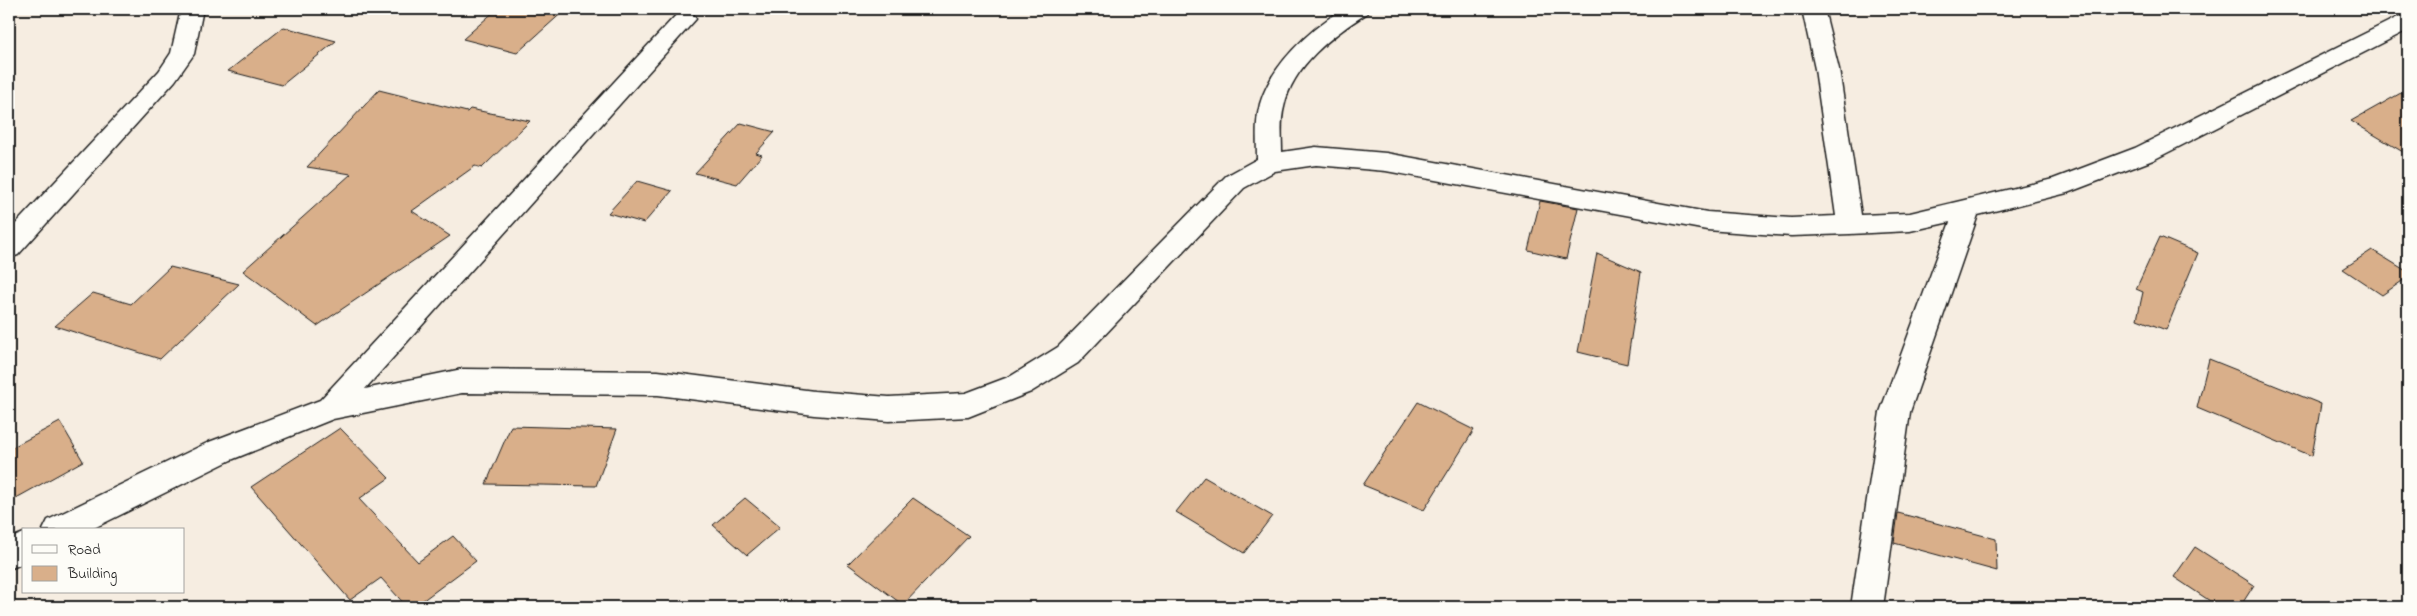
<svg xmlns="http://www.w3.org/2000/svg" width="2417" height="616" font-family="'Indie Flower',sans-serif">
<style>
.building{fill:#d9af8a;stroke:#1c1c1c}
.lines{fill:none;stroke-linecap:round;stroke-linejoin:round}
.minor-casing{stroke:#1c1c1c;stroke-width:3}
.minor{fill:#fdfcf7;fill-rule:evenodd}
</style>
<rect width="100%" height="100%" fill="#f6ede1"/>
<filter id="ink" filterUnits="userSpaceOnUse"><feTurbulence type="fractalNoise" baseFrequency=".02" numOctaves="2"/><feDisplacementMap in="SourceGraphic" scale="10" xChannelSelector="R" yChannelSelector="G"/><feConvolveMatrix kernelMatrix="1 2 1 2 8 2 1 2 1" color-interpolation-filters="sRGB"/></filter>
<g filter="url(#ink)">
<g class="building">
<polygon points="497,9 566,9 517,53 463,39"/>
<polygon points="284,27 336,41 282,85 228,71"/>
<polygon points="2408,89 2408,155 2351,121"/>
<polygon points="379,90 467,112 470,109 530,121 482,168 475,166 412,211 450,236 317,326 243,271 351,174 307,167"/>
<polygon points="741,123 775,132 756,153 762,155 737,184 695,173"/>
<polygon points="637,181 672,191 644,223 608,213"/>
<polygon points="1540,201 1578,208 1566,259 1528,250"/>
<polygon points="2160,237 2198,253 2166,330 2137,319 2143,292 2136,289"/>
<polygon points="2372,250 2408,272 2408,277 2382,295 2343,269"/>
<polygon points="1597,253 1641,272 1627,364 1578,352"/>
<polygon points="170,267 239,284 160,359 55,326 93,293 131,304"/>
<polygon points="2209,359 2321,404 2312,456 2197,408"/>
<polygon points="1418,402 1474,430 1424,510 1363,485"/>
<polygon points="60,422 83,461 9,502 9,449"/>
<polygon points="511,426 617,429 596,486 486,484"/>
<polygon points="340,428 389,478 359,499 418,562 453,536 476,561 414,607 407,607 381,578 350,600 251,487"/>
<polygon points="1204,477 1272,516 1244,553 1176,512"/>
<polygon points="745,498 780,527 747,555 713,525"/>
<polygon points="913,498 969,536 903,605 848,564"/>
<polygon points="1898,513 1996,539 1997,571 1894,543"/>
<polygon points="2195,547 2254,585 2240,607 2219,607 2174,577"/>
</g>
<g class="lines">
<defs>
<g id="minor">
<polygon points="181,9 203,9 194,54 175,81 18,255 9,258 9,231 159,71 171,53"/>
<path d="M1343,9H1369L1366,14C1333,35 1292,66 1284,107C1280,121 1282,137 1282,152L1316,147L1386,153L1707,212L1791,218L1836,216L1815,69L1802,9H1824L1839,69L1861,215L1910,213L2053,179L2135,148L2400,16L2408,14V30L2153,160L2067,193L1978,215L1910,412L1883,607H1851L1880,412L1950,222L1910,231L1850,234L1791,236L1707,230L1386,171L1316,165L1275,171L1244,188L1078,363L1031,392L968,417L889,421L814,415L658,395L462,393L333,419L231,460L90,530H43L48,520L209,442L320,400L677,14L685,12L693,14L696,19L365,389L462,369L658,371L814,391L889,397L966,393L1011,376L1058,347L1226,176L1257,159C1257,141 1255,122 1260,104C1271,65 1309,30 1343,9Z"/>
<polygon points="24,533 24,563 9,569 9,539"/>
</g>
</defs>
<use href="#minor" class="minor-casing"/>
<use href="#minor" class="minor"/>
</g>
</g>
<rect width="2417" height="616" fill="none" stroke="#fdfcf7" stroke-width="30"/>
<rect x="15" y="15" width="2387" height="586" fill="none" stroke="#1c1c1c" stroke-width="2" filter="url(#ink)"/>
<rect x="22" y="528" width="162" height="65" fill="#fdfcf7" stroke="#a3a29f"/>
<rect x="32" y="545" width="25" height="8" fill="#fdfcf7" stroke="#a3a29f"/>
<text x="68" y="554" font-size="15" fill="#1c1c1c">Road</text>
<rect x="32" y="566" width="25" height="15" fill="#d9af8a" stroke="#a3a29f"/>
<text x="68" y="578" font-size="15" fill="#1c1c1c">Building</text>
</svg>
